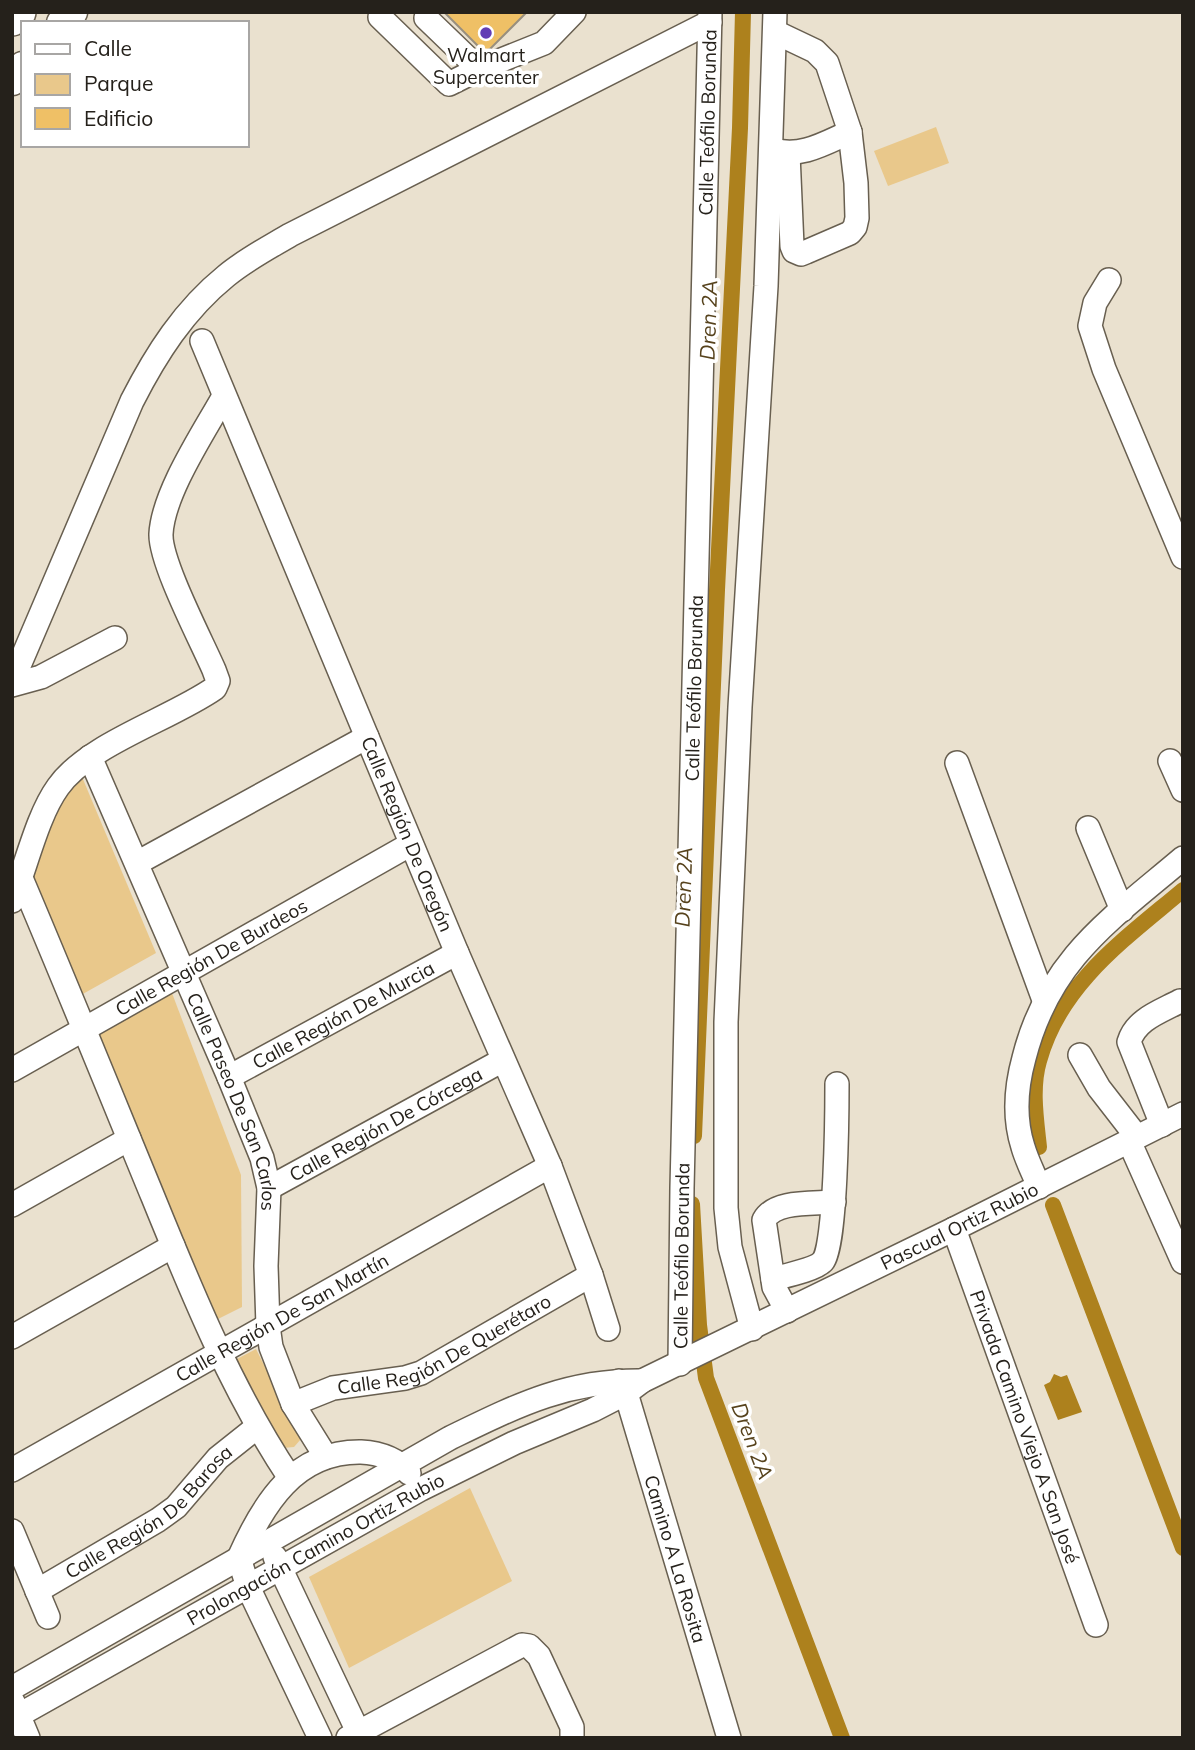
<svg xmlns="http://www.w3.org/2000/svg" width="1195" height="1750" font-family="Mulish,sans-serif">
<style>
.green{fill:#e9c88b}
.water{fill:#ad811d}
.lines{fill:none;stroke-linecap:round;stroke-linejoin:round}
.canal{stroke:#ad811d;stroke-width:16}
.building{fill:#efc066;stroke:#988f7e;stroke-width:2}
.minor-casing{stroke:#685f50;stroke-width:26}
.major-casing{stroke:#685f50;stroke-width:33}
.highway-casing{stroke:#685f50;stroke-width:38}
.minor{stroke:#fff;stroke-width:23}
.major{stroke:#fff;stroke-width:30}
.highway{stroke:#fff;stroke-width:35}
.poi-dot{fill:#623db5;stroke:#fff;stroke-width:2.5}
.labels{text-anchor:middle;stroke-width:7;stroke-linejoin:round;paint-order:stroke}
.poi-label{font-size:19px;fill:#25211b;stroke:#fff}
.street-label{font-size:19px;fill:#25211b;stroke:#fff}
.water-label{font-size:21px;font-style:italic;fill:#56421c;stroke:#fff}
</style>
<rect width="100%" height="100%" fill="#eae1cf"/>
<g class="green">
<polygon points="936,127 949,163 888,186 874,151"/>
<polygon points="77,765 156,953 81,995 25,862"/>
<polygon points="164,972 241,1175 242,1307 214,1321 90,1018"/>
<polygon points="256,1349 301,1439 294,1447 283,1448 235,1360"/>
<polygon points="470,1488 512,1581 349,1668 309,1577"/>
</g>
<polygon class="water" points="1054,1374 1061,1377 1067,1375 1082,1412 1058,1420 1044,1385 1050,1382"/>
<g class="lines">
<g class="canal">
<polyline points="694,1136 717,590 740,128 743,12"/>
<path d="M1039,1147C1036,1119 1031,1088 1039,1061C1060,984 1125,939 1183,890"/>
<polyline points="692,1204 699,1325 706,1378 842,1738"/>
<polyline points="1053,1205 1183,1548"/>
</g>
</g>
<polygon class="building" points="444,12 527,12 490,49 484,52"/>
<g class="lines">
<defs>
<g id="minor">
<polyline points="380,17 449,84 479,69"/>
<polyline points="426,18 479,69 544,43 574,12"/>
<polyline points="775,32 815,51 827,63 850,132 856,183 857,218 855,227 850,233 806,252 801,254 794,251 792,246 788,154"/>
<path d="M774,150C801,158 825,143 850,132"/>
<polyline points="1109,280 1095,303 1090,326 1104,369 1183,557"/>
<path id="s1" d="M202,341L457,953L550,1166L591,1275L608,1329"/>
<path d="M12,682L132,401C156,354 184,310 226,276C245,260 268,248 290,235L710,22"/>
<polyline points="12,685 41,677 115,638"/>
<path id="s2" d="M90,757L229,1077L262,1158L269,1188L266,1266L268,1326L271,1347L293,1404L326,1457"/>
<polyline points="1170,761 1183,790"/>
<polyline points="957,763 1044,1000"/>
<polyline points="1088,828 1122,910"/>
<polyline points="137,863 367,737"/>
<path d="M21,878C66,984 109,1090 153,1197C192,1293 232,1391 290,1478"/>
<path d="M12,901C26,867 37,816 58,787C88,744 171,719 215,688L218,681L214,670C201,640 160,562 161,534C163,493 204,432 224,396"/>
<polyline points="1080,1055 1099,1088 1137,1137"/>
<path id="s3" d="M12,1070L411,844"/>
<path id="s4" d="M229,1077L457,953"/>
<path d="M1162,1125L1129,1042C1136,1019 1160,1012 1180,1001"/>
<polyline points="1129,1141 1183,1262"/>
<path d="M1039,1187C1034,1174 1027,1161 1023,1147C1014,1119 1016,1087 1024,1058C1049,959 1110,920 1183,858"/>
<path id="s5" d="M269,1188L503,1060"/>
<polyline points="12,1205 129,1139"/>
<path id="s6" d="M954,1229L1096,1625"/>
<path d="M773,1279C784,1276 817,1269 823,1261C836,1246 837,1111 837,1084"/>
<path d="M787,1311L774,1287L764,1220C775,1200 813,1204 834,1202"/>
<polyline points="752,1329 730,1247 726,1208 726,1022 740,707 766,286 775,12"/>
<polyline points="12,1337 173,1246"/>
<path id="s7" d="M680,1364L682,1188L710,12"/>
<path id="s8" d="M619,1381L626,1393L729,1738"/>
<path id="s9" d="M293,1404L333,1388L405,1378L421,1373L591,1275"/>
<path id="s10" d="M12,1470L550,1166"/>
<polyline points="12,1531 48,1617"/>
<polyline points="275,1557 361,1738"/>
<path id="s11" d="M37,1591L158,1520L176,1507L218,1458L257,1427"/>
<path d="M12,1688L450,1438C516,1406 566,1380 642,1381"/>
<polyline points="13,1702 28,1738"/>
<path id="s12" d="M12,1719L421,1489L514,1443L593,1410L626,1393L642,1381L954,1229L1183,1114"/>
<path d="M320,1738L248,1587L239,1558C263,1504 295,1451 361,1452C379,1453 397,1459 409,1473"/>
<polyline points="348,1738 522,1645 529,1646 539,1656 572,1727 572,1738"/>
</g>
<g id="major">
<polyline points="62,23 72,12"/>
<polyline points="12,80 23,67"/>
</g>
<polyline id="highway" points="12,18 18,12"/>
</defs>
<use href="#minor" class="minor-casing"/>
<use href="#major" class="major-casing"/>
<use href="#highway" class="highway-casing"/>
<use href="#minor" class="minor"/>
<use href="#major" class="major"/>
<use href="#highway" class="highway"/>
</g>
<circle class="poi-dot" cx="486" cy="33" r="7"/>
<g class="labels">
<g class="poi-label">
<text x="486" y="62">Walmart<tspan x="486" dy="22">Supercenter</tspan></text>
</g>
<g class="street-label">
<text dy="7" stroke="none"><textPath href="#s7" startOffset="1242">Calle Teófilo Borunda</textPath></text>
<text dy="7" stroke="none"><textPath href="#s7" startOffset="676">Calle Teófilo Borunda</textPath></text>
<text dy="7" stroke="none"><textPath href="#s1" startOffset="534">Calle Región De Oregón</textPath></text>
<text dy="7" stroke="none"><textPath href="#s3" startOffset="229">Calle Región De Burdeos</textPath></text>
<text dy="7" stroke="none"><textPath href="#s4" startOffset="130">Calle Región De Murcia</textPath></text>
<text dy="7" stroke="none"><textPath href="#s2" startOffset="374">Calle Paseo De San Carlos</textPath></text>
<text dy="7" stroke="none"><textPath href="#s5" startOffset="133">Calle Región De Córcega</textPath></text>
<text dy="7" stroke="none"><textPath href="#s12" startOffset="1069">Pascual Ortiz Rubio</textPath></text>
<text dy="7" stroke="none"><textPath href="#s7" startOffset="108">Calle Teófilo Borunda</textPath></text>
<text dy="7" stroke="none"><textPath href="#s10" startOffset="310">Calle Región De San Martín</textPath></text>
<text dy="7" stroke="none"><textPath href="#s9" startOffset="164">Calle Región De Querétaro</textPath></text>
<text dy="7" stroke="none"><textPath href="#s6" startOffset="210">Privada Camino Viejo A San José</textPath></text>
<text dy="7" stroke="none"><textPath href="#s11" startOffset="138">Calle Región De Barosa</textPath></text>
<text dy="7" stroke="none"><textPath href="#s12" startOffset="348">Prolongación Camino Ortiz Rubio</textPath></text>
<text dy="7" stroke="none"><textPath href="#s8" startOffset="187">Camino A La Rosita</textPath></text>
</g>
<g class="water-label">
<text transform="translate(709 320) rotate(-88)" y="7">Dren 2A</text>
<text transform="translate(684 887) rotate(-88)" y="7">Dren 2A</text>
<text transform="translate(752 1441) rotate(69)" y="7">Dren 2A</text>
</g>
</g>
<rect width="1195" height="1750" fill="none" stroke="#25211b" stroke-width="28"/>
<rect x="21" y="21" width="228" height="126" fill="#ffffff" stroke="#a8a6a4" stroke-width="2"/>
<rect x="35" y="44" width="35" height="10" fill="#ffffff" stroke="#a8a6a4" stroke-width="2"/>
<text x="84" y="56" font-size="21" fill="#25211b">Calle</text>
<rect x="35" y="74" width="35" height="21" fill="#e9c88b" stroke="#a8a6a4" stroke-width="2"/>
<text x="84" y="91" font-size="21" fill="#25211b">Parque</text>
<rect x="35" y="108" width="35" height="21" fill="#efc066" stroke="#a8a6a4" stroke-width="2"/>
<text x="84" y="126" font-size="21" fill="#25211b">Edificio</text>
</svg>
